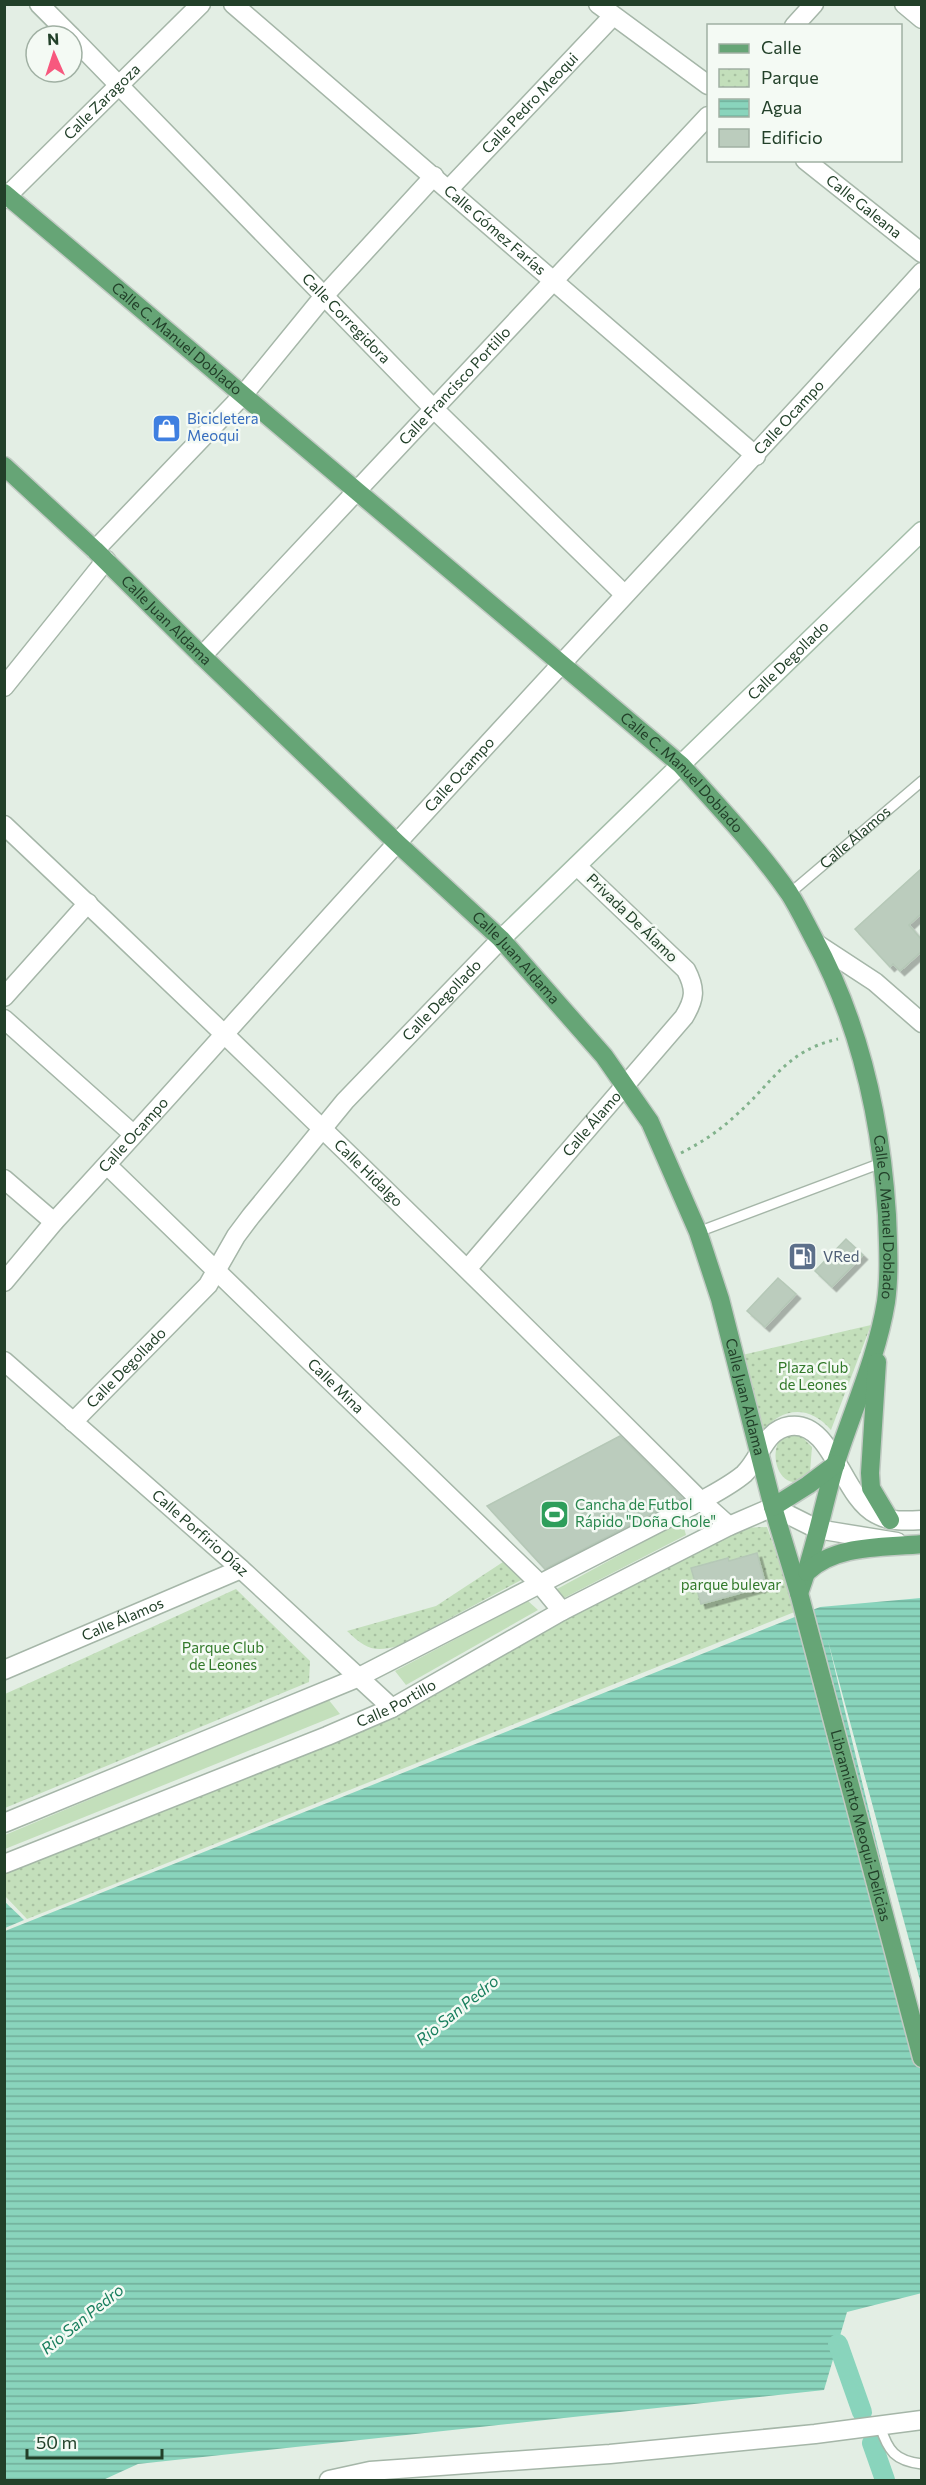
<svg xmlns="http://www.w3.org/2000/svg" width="926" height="2485" font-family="Commissioner,sans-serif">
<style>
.green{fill:#c3dfbb}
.park{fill:url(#park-dots)}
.water{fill:url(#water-rules)}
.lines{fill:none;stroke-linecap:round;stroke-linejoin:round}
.canal{stroke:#89d4bc;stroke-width:20}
.building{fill:#bbccbd;stroke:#b5c8b7;stroke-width:1.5;filter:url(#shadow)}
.service-casing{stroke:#a5b6a8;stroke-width:12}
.minor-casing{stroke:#a5b6a8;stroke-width:21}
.tertiary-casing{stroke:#a5b6a8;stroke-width:21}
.secondary-casing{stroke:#a4bda9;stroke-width:21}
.primary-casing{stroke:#c1cac3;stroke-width:21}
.path{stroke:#82b28c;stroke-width:3;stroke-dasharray:3 4.5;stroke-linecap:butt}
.service{stroke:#fff;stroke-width:9}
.minor{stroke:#fff;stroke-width:18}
.tertiary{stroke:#fff;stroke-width:18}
.secondary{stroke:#fff;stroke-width:18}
.primary{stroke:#66a576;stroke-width:18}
.labels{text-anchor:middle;stroke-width:5;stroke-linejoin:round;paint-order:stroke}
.street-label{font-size:15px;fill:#224029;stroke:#f4faf4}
.shop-label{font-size:15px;fill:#366cbe;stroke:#f4faf4;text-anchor:start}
.service-label{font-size:15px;fill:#4e5e75;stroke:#f4faf4;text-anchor:start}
.park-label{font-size:15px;fill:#32792a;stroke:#f4faf4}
.leisure-label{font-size:15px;fill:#27864d;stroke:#f4faf4;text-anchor:start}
.water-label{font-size:16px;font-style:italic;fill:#197f5e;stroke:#f4faf4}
</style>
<defs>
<pattern id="park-dots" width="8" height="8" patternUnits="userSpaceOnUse" patternTransform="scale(1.5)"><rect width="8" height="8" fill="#c3dfbb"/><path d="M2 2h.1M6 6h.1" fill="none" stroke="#a7c0a1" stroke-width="1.8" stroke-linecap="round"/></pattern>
<pattern id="water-rules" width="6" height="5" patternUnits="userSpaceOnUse" patternTransform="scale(1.5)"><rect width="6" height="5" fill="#89d4bc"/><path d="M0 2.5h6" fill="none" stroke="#70ad99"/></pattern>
<filter id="shadow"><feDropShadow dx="4.5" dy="4.5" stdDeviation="0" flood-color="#0004"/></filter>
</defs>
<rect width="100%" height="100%" fill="#e3eee4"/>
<g class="green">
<polygon points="682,1521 686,1535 562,1599 557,1589"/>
<polygon points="528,1601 538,1610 406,1685 395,1671"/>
<polygon points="328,1699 340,1714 5,1849 5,1835"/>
</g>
<g class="park">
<path d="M871,1325L831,1430C809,1404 781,1407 761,1433L742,1355Z"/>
<path d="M788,1435H800L812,1447L810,1472L799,1482C779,1485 771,1459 778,1443Z"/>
<polygon points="767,1527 797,1611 27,1919 5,1896 5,1868 407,1704 539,1629 742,1528"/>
<path d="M506,1560L525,1578L398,1646C373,1653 365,1648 347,1631L436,1606Z"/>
<polygon points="236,1589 310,1661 309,1682 5,1808 5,1694"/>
</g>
<g class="water">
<polygon points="921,1598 921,1984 828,1641 921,2026 922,2293 847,2312 824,2390 138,2464 103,2480 5,2480 5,1931 820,1607"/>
<polygon points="4,1901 24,1920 5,1928 4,1928"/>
</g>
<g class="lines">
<g class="canal">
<polyline points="838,2344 862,2412"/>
<polyline points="872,2443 885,2480"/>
</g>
</g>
<g class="building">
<polygon points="921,869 921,914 909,925 921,939 921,952 900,971 893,964 890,967 855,929"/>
<polygon points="846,1239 863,1255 832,1287 815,1271"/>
<polygon points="778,1278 796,1294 765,1327 747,1311"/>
<polygon points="620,1436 682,1498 545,1569 487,1506"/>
<polygon points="757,1553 766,1586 701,1604 691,1568 728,1558 729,1561"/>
</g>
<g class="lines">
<defs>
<g id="service">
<path id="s1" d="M789,894L922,781"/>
<polyline points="698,1232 884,1162"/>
<path d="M880,2426C888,2451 895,2461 922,2464"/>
</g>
<g id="minor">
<polyline points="39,4 71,36"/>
<path id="s2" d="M233,4L756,456"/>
<polyline points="598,4 708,85"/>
<polyline points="904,4 922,19"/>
<polyline points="794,26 814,4"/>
<path id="s3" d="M72,37L433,408L624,594"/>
<path id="s4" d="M805,160L922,253"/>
<path id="s5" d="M449,189L612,17"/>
<path id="s6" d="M4,199L201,4"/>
<polyline points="95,550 244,394 324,296 434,176"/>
<path id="s7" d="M202,656L708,116"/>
<polyline points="4,687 106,560"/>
<path id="s8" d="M4,825C240,1047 472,1272 701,1501L729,1526"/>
<polyline points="817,944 875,982 922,1023"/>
<polyline points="4,997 88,903"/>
<polyline points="4,1019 133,1134"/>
<path id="s9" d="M107,1165L539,1583L562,1611"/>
<polyline points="4,1179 54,1222"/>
<path id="s10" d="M468,1268L684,1017C695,999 696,989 686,970L577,866"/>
<path id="s11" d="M4,1282L54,1222C170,1097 282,968 397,843C571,652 748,464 922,272"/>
<path id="s12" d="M4,1361L241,1569L392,1708"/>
<path id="s13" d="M73,1422L208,1285L236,1236L251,1216L345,1101L501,939"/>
<path id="s14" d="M4,1670L241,1569"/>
<polyline points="329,2480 370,2471 610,2454 815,2434 922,2420"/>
</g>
<g id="tertiary">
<path d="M4,1823L357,1678L701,1501C715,1493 731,1485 744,1474C761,1458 764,1430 790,1426C832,1420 842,1497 876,1514C890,1522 906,1521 922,1520"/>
<path id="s15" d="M4,1864L327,1736L392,1708L562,1611L729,1526L773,1507L817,1529L897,1542"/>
</g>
<g id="secondary">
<path id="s16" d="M501,939L922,531"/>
</g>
<g id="primary">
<path id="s17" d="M4,193L681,765C718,806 757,847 789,893C798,907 805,922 813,937C860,1023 881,1118 887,1215C888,1244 890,1273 886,1302C877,1357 853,1409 836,1462C823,1505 815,1551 799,1593"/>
<path id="s18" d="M4,466L95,550L202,656L397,843L501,939L604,1056L650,1122L698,1232L720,1299L773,1507L799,1593L922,2058"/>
<polyline points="877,1362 870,1473 871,1488 890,1520"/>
<polyline points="773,1507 808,1485 836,1464"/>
<path d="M807,1572C836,1544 884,1548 922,1544"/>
</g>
</defs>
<use href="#service" class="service-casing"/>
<use href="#minor" class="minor-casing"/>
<use href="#tertiary" class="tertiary-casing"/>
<use href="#secondary" class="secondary-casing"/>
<use href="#primary" class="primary-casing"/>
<path class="path" d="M681,1153C701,1143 719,1131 735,1116C773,1083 785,1051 838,1039"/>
<use href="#service" class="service"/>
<use href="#minor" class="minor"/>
<use href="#tertiary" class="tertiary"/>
<use href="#secondary" class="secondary"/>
<use href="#primary" class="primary"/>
</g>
<defs>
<symbol id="shop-square" viewBox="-11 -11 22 22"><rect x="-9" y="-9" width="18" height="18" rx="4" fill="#3f7fe0" stroke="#f4faf4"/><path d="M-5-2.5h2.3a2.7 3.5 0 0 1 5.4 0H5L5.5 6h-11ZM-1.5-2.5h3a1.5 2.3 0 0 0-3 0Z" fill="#fff"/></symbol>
<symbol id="fuel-square" viewBox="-11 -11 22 22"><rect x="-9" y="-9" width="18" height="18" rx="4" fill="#5c6f8a" stroke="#f4faf4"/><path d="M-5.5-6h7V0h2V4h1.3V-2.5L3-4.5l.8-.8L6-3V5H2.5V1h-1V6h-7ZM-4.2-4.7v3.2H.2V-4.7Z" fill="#fff"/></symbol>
<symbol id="stadium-square" viewBox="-11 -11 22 22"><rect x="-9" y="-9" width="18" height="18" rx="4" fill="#2e9e5b" stroke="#f4faf4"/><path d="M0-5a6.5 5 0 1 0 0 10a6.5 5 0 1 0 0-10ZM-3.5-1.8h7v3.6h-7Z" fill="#fff"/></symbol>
</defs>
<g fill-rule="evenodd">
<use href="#shop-square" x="150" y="412" width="33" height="33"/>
<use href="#fuel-square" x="786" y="1240" width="33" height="33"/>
<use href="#stadium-square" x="538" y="1498" width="33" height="33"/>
</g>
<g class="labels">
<g class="street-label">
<text dy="5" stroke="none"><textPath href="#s6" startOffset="138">Calle Zaragoza</textPath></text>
<text dy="5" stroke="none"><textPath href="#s5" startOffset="118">Calle Pedro Meoqui</textPath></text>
<text dy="5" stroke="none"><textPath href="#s4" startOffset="75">Calle Galeana</textPath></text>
<text dy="5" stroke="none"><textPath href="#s2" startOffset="346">Calle Gómez Farías</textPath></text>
<text dy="5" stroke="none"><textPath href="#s3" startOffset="393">Calle Corregidora</textPath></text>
<text dy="5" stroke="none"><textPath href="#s17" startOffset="226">Calle C. Manuel Doblado</textPath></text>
<text dy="5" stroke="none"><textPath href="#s7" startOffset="370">Calle Francisco Portillo</textPath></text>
<text dy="5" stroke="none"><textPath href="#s11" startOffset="1168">Calle Ocampo</textPath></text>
<text dy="5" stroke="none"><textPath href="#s18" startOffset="224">Calle Juan Aldama</textPath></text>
<text dy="5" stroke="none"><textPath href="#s16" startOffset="400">Calle Degollado</textPath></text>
<text dy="5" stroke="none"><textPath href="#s11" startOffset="682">Calle Ocampo</textPath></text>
<text dy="5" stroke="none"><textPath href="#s17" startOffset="892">Calle C. Manuel Doblado</textPath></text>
<text dy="5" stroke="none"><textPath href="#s1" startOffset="87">Calle Álamos</textPath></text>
<text transform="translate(632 918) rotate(44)" y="5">Privada De Álamo</text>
<text dy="5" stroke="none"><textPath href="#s18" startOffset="710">Calle Juan Aldama</textPath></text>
<text dy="5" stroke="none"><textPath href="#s13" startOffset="562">Calle Degollado</textPath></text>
<text dy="5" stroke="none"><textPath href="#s10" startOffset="190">Calle Álamo</textPath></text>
<text dy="5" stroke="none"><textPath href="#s11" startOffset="196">Calle Ocampo</textPath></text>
<text dy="5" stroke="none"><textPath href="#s8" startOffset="504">Calle Hidalgo</textPath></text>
<text dy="5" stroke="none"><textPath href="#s17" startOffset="1396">Calle C. Manuel Doblado</textPath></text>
<text dy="5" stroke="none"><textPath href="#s13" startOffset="76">Calle Degollado</textPath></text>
<text dy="5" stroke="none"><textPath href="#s9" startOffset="318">Calle Mina</textPath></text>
<text dy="5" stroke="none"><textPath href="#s18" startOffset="1214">Calle Juan Aldama</textPath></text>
<text dy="5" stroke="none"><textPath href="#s12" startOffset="261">Calle Porfirio Díaz</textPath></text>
<text dy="5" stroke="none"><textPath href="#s14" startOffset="129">Calle Álamos</textPath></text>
<text dy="5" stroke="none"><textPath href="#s15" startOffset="424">Calle Portillo</textPath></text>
<text dy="5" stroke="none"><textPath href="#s18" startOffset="1658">Libramiento Meoqui-Delicias</textPath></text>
</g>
<g class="shop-label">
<text x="187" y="424">Bicicletera<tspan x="187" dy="17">Meoqui</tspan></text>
</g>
<g class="service-label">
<text x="823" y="1262">VRed</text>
</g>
<g class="park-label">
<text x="813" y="1373">Plaza Club<tspan x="813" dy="17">de Leones</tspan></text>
<text x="731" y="1590">parque bulevar</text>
<text x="223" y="1653">Parque Club<tspan x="223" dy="17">de Leones</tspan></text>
</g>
<g class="leisure-label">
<text x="575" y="1510">Cancha de Futbol<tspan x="575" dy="17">Rápido "Doña Chole"</tspan></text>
</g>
<g class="water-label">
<text transform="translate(457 2010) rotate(-39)" y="6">Rio San Pedro</text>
<text transform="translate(82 2319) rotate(-39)" y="6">Rio San Pedro</text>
</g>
</g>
<rect width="926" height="2485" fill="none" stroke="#224029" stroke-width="12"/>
<rect x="707" y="24" width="195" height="138" fill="#f4faf4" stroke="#a0b0a3" stroke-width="1.5"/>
<rect x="719" y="44" width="30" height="9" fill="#66a576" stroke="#a0b0a3" stroke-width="1.5"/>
<text x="761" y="54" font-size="18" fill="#224029">Calle</text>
<rect x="719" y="69" width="30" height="18" fill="url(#park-dots)" stroke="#a0b0a3" stroke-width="1.5"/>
<text x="761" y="84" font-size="18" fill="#224029">Parque</text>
<rect x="719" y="99" width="30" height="18" fill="url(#water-rules)" stroke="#a0b0a3" stroke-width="1.5"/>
<text x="761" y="114" font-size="18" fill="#224029">Agua</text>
<rect x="719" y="129" width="30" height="18" fill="#bbccbd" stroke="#a0b0a3" stroke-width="1.5"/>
<text x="761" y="144" font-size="18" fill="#224029">Edificio</text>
<g transform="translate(54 54) rotate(357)"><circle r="28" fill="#f4faf4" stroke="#a0b0a3" stroke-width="1.5"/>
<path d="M0-4.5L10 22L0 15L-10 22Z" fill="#f7587e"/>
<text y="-9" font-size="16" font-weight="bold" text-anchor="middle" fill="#224029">N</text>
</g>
<path d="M27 2449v9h135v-9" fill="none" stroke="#224029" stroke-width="3"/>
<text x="36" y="2449" font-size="18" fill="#224029" stroke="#f4faf4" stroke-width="4.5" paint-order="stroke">50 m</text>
</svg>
